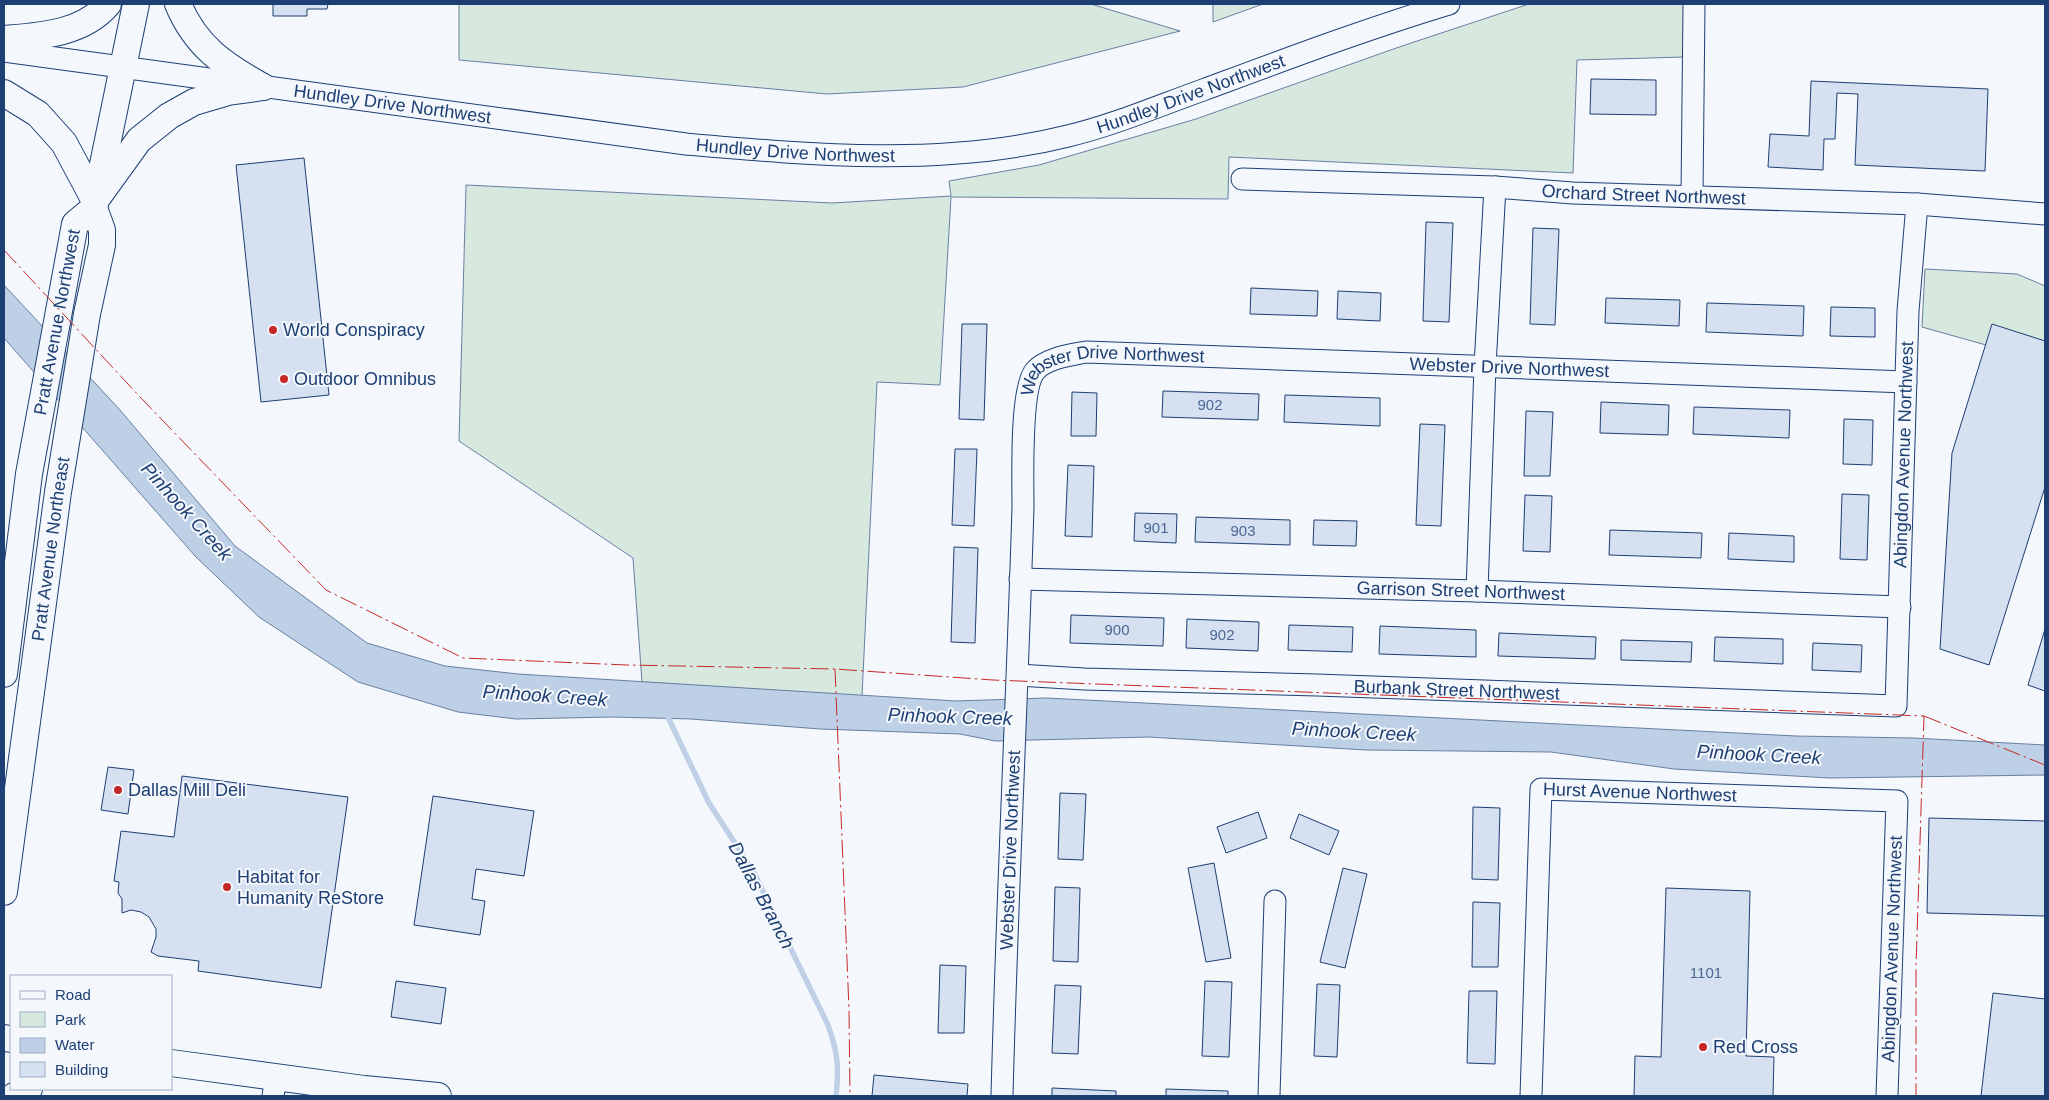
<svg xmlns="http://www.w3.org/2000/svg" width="2049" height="1100" font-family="Helvetica,sans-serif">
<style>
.green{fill:#d7e8df;stroke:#687fa3}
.water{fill:#bed0e5;stroke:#687fa3}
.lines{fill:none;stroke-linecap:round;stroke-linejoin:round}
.stream{stroke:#bed0e5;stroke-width:5.5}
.building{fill:#d5e0f0;stroke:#1d3f73}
.minor-casing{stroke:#1d3f73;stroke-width:23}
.major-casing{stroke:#1d3f73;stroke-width:28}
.minor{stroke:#f4f7fb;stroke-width:21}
.major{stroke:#f4f7fb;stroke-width:26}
.power{stroke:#c62828;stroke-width:1;stroke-dasharray:18 4 2.5 4;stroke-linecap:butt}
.poi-dot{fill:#c62828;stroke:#f4f7fb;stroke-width:2}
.labels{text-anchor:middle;stroke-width:4;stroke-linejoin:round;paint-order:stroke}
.number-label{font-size:15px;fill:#4b6792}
.street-label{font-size:18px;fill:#1d3f73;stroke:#f4f7fb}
.poi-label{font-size:18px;fill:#1d3f73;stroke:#f4f7fb;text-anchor:start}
.water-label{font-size:19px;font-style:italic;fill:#1d3f73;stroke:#f4f7fb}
</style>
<rect width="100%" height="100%" fill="#f4f7fb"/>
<g class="green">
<polygon points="459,4 1091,4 1180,31 963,87 827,94 459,60"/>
<polygon points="1213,4 1263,4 1213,22"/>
<polygon points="1529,4 1685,4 1685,57 1577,60 1573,173 1229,157 1228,199 951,197 940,385 877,382 862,696 642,682 633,558 459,441 466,185 832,203 951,196 949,181 1039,165 1196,119 1402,46"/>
<polygon points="1925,269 2017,274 2045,286 2045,350 1993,347 1922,327"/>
</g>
<polygon class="water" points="4,285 120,410 235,546 367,643 445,666 518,674 956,701 1046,698 1796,736 1914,738 2045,745 2045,775 1829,778 1674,769 1551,752 1366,750 1149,737 995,741 960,734 820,729 691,719 612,717 516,719 458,712 358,682 259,617 196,557 4,338"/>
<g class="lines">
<path class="stream" d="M666,713L709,803L753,871L828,1025C838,1053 839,1067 836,1096"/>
</g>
<g class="building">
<polygon points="273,4 369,4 328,4 327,9 307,9 307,16 273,16"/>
<polygon points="1591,79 1656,80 1656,115 1590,114"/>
<polygon points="1811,81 1988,89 1985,171 1855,165 1858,94 1837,93 1835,139 1824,139 1823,170 1768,167 1770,134 1809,136"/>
<polygon points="304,158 329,395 261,402 236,165"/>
<polygon points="1426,222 1453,223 1449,322 1423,321"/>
<polygon points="1533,228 1559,229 1555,325 1530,324"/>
<polygon points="1251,288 1318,291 1317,316 1250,314"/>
<polygon points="1338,291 1381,293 1380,321 1337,319"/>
<polygon points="1606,298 1680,300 1679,326 1605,323"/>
<polygon points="1707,303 1804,306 1803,336 1706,332"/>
<polygon points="1831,307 1875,308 1875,337 1830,336"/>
<polygon points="962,324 987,324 984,420 959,419"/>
<polygon points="1992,324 2045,341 2045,487 1989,665 1940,649 1952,453"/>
<polygon points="1163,391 1259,394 1258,420 1162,417"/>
<polygon points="1072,392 1097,393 1096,436 1071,436"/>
<polygon points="1285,395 1380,398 1380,426 1284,422"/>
<polygon points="1601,402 1669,405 1668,435 1600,433"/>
<polygon points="1694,407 1790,410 1789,438 1693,434"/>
<polygon points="1526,411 1553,412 1550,476 1524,476"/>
<polygon points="1844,419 1873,420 1872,465 1843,464"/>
<polygon points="1420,424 1445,425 1441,526 1416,525"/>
<polygon points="955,449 977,449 974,526 952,525"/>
<polygon points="1068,465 1094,466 1092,537 1065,536"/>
<polygon points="1842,494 1869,495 1867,560 1840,559"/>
<polygon points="1525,495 1552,496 1550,552 1523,551"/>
<polygon points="1135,513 1177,514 1176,543 1134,541"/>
<polygon points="1196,517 1290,520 1290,545 1195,542"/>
<polygon points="1314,520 1357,521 1356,546 1313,545"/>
<polygon points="1610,530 1702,533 1701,558 1609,555"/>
<polygon points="1729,533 1794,536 1794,562 1728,559"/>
<polygon points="954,547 978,548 975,643 951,642"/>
<polygon points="1071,615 1164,618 1163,646 1070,643"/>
<polygon points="1187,619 1259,622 1258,651 1186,648"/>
<polygon points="1289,625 1353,627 1352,652 1288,650"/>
<polygon points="1380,626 1476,630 1476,657 1379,654"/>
<polygon points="2045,629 2045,691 2028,685"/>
<polygon points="1499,633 1596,637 1595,659 1498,656"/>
<polygon points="1715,637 1783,639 1783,664 1714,661"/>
<polygon points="1621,640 1692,642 1691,662 1621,660"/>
<polygon points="1813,643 1862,645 1861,672 1812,670"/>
<polygon points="108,767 134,770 128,814 101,810"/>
<polygon points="182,776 348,797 321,988 198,971 199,961 158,956 151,952 156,937 156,929 149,917 141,912 131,910 122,913 122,899 118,893 119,882 114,881 121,831 174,837"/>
<polygon points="1060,793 1086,794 1083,860 1058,859"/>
<polygon points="433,796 534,811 524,876 476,869 472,899 485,901 480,935 414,925"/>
<polygon points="1473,807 1500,808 1498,880 1472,879"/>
<polygon points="1258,812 1267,838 1226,853 1217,827"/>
<polygon points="1299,814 1339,831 1329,855 1290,838"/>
<polygon points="1929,818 2045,821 2045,916 1927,913"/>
<polygon points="1214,863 1231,958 1206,962 1188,868"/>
<polygon points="1343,868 1367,874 1345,968 1320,962"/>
<polygon points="1055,887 1080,888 1078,962 1053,961"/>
<polygon points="1666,888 1750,891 1746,1056 1774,1057 1773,1096 1634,1096 1635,1056 1661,1057"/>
<polygon points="1473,902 1500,903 1498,967 1472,967"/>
<polygon points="940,965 966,966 964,1033 938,1033"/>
<polygon points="396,981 446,988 441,1024 391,1017"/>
<polygon points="1205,981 1232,982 1229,1057 1202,1056"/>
<polygon points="1317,984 1340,985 1337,1057 1314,1056"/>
<polygon points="1055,985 1081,986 1078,1054 1052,1053"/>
<polygon points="1469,991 1497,991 1495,1064 1467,1063"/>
<polygon points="1993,993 2045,999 2045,1096 1981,1096"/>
<polygon points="874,1075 968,1084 967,1096 872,1096"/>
<polygon points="1052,1088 1116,1091 1116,1096 1052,1096"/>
<polygon points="1166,1089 1228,1091 1228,1096 1166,1096"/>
</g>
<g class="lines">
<defs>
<g id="minor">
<path id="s1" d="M4,51L686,144C812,155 944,167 1068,136C1114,125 1158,106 1203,90C1284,60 1366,29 1449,4"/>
<path id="s2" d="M1242,179L1495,187L1573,193L1917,204L2045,214"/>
<polyline points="1692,195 1694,4"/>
<path id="s3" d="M1020,579L1477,591L1900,607"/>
<polyline points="1477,591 1485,366 1495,187"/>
<path id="s4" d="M1018,675L1084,679L1317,685L1896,706L1908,311L1917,204"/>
<polyline points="273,1096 276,1077"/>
<path id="s5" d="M1002,1096C1007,900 1017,703 1023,507C1023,480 1020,389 1035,371C1046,358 1071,355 1086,352L1906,382"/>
<polyline points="1269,1096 1275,901"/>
<path id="s6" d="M1531,1096L1541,789L1897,801L1887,1096"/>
</g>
<g id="major">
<path d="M178,4C196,47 224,65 263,87"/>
<path d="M4,39C40,36 83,34 108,4"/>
<polyline points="4,93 38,114 64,143 95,201 139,140 169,116 194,102 228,92 263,87"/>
<path id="s7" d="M4,674L29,474L75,224L94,208L136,4"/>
<path id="s8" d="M4,892L58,492L87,314L102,245V230L94,208"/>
<polyline points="4,1038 11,1039"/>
<polyline points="171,1063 364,1089 438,1096"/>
<polyline points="14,1096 29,1089"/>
</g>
</defs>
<use href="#minor" class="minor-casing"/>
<use href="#major" class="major-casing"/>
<use href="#minor" class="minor"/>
<use href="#major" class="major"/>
<g class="power">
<polyline points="4,250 140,397 326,590 463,658 627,665 835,669 993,680 1924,716 1916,967 1916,1096"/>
<polyline points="835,669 849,1009 850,1096"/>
<polyline points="1924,716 2045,765"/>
</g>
</g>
<g class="poi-dot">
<circle cx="273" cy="330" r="5"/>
<circle cx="284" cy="379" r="5"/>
<circle cx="118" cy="790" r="5"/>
<circle cx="227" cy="887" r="5"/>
<circle cx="1703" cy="1047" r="5"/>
</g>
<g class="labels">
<g class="number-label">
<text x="1210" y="410">902</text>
<text x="1156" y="533">901</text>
<text x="1243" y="536">903</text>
<text x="1117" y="635">900</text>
<text x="1222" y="640">902</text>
<text x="1706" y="978">1101</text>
</g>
<g class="street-label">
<text dy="6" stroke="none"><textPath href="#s1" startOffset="1202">Hundley Drive Northwest</textPath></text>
<text dy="6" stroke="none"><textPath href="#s1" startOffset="392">Hundley Drive Northwest</textPath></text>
<text dy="6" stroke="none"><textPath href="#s1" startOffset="798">Hundley Drive Northwest</textPath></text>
<text dy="6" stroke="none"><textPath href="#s2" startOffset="402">Orchard Street Northwest</textPath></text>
<text dy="6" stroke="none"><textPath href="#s7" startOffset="356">Pratt Avenue Northwest</textPath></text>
<text dy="6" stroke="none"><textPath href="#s5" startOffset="1206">Webster Drive Northwest</textPath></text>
<text dy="6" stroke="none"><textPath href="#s5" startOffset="801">Webster Drive Northwest</textPath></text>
<text dy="6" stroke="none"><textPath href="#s4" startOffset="1130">Abingdon Avenue Northwest</textPath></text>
<text dy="6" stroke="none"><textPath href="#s8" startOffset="346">Pratt Avenue Northeast</textPath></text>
<text dy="6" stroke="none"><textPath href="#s3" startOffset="441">Garrison Street Northwest</textPath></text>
<text dy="6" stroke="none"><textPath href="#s4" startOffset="439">Burbank Street Northwest</textPath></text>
<text dy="6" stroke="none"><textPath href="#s6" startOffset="406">Hurst Avenue Northwest</textPath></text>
<text dy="6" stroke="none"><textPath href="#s5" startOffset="246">Webster Drive Northwest</textPath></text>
<text transform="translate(1892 949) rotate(-88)" y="6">Abingdon Avenue Northwest</text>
</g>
<g class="poi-label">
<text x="283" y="336">World Conspiracy</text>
<text x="294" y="385">Outdoor Omnibus</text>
<text x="128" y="796">Dallas Mill Deli</text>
<text x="237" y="883">Habitat for<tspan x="237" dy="21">Humanity ReStore</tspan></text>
<text x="1713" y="1053">Red Cross</text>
</g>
<g class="water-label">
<text transform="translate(187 511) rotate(48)" y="7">Pinhook Creek</text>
<text transform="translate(545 695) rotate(4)" y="7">Pinhook Creek</text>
<text transform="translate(950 716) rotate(2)" y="7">Pinhook Creek</text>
<text transform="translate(1354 731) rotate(3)" y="7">Pinhook Creek</text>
<text transform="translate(1759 754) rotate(3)" y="7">Pinhook Creek</text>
<text transform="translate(762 895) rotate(62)" y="7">Dallas Branch</text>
</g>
</g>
<rect width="2049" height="1100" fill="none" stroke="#1d3f73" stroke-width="10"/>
<rect x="10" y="975" width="162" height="115" fill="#f4f7fb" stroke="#9eadc5"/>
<rect x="20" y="991" width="25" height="8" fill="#f4f7fb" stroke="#9eadc5"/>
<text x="55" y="1000" font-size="15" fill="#1d3f73">Road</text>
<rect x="20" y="1012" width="25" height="15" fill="#d7e8df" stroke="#9eadc5"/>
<text x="55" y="1025" font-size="15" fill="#1d3f73">Park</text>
<rect x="20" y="1038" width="25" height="15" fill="#bed0e5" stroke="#9eadc5"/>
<text x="55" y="1050" font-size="15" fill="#1d3f73">Water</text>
<rect x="20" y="1062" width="25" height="15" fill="#d5e0f0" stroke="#9eadc5"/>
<text x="55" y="1075" font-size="15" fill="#1d3f73">Building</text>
</svg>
